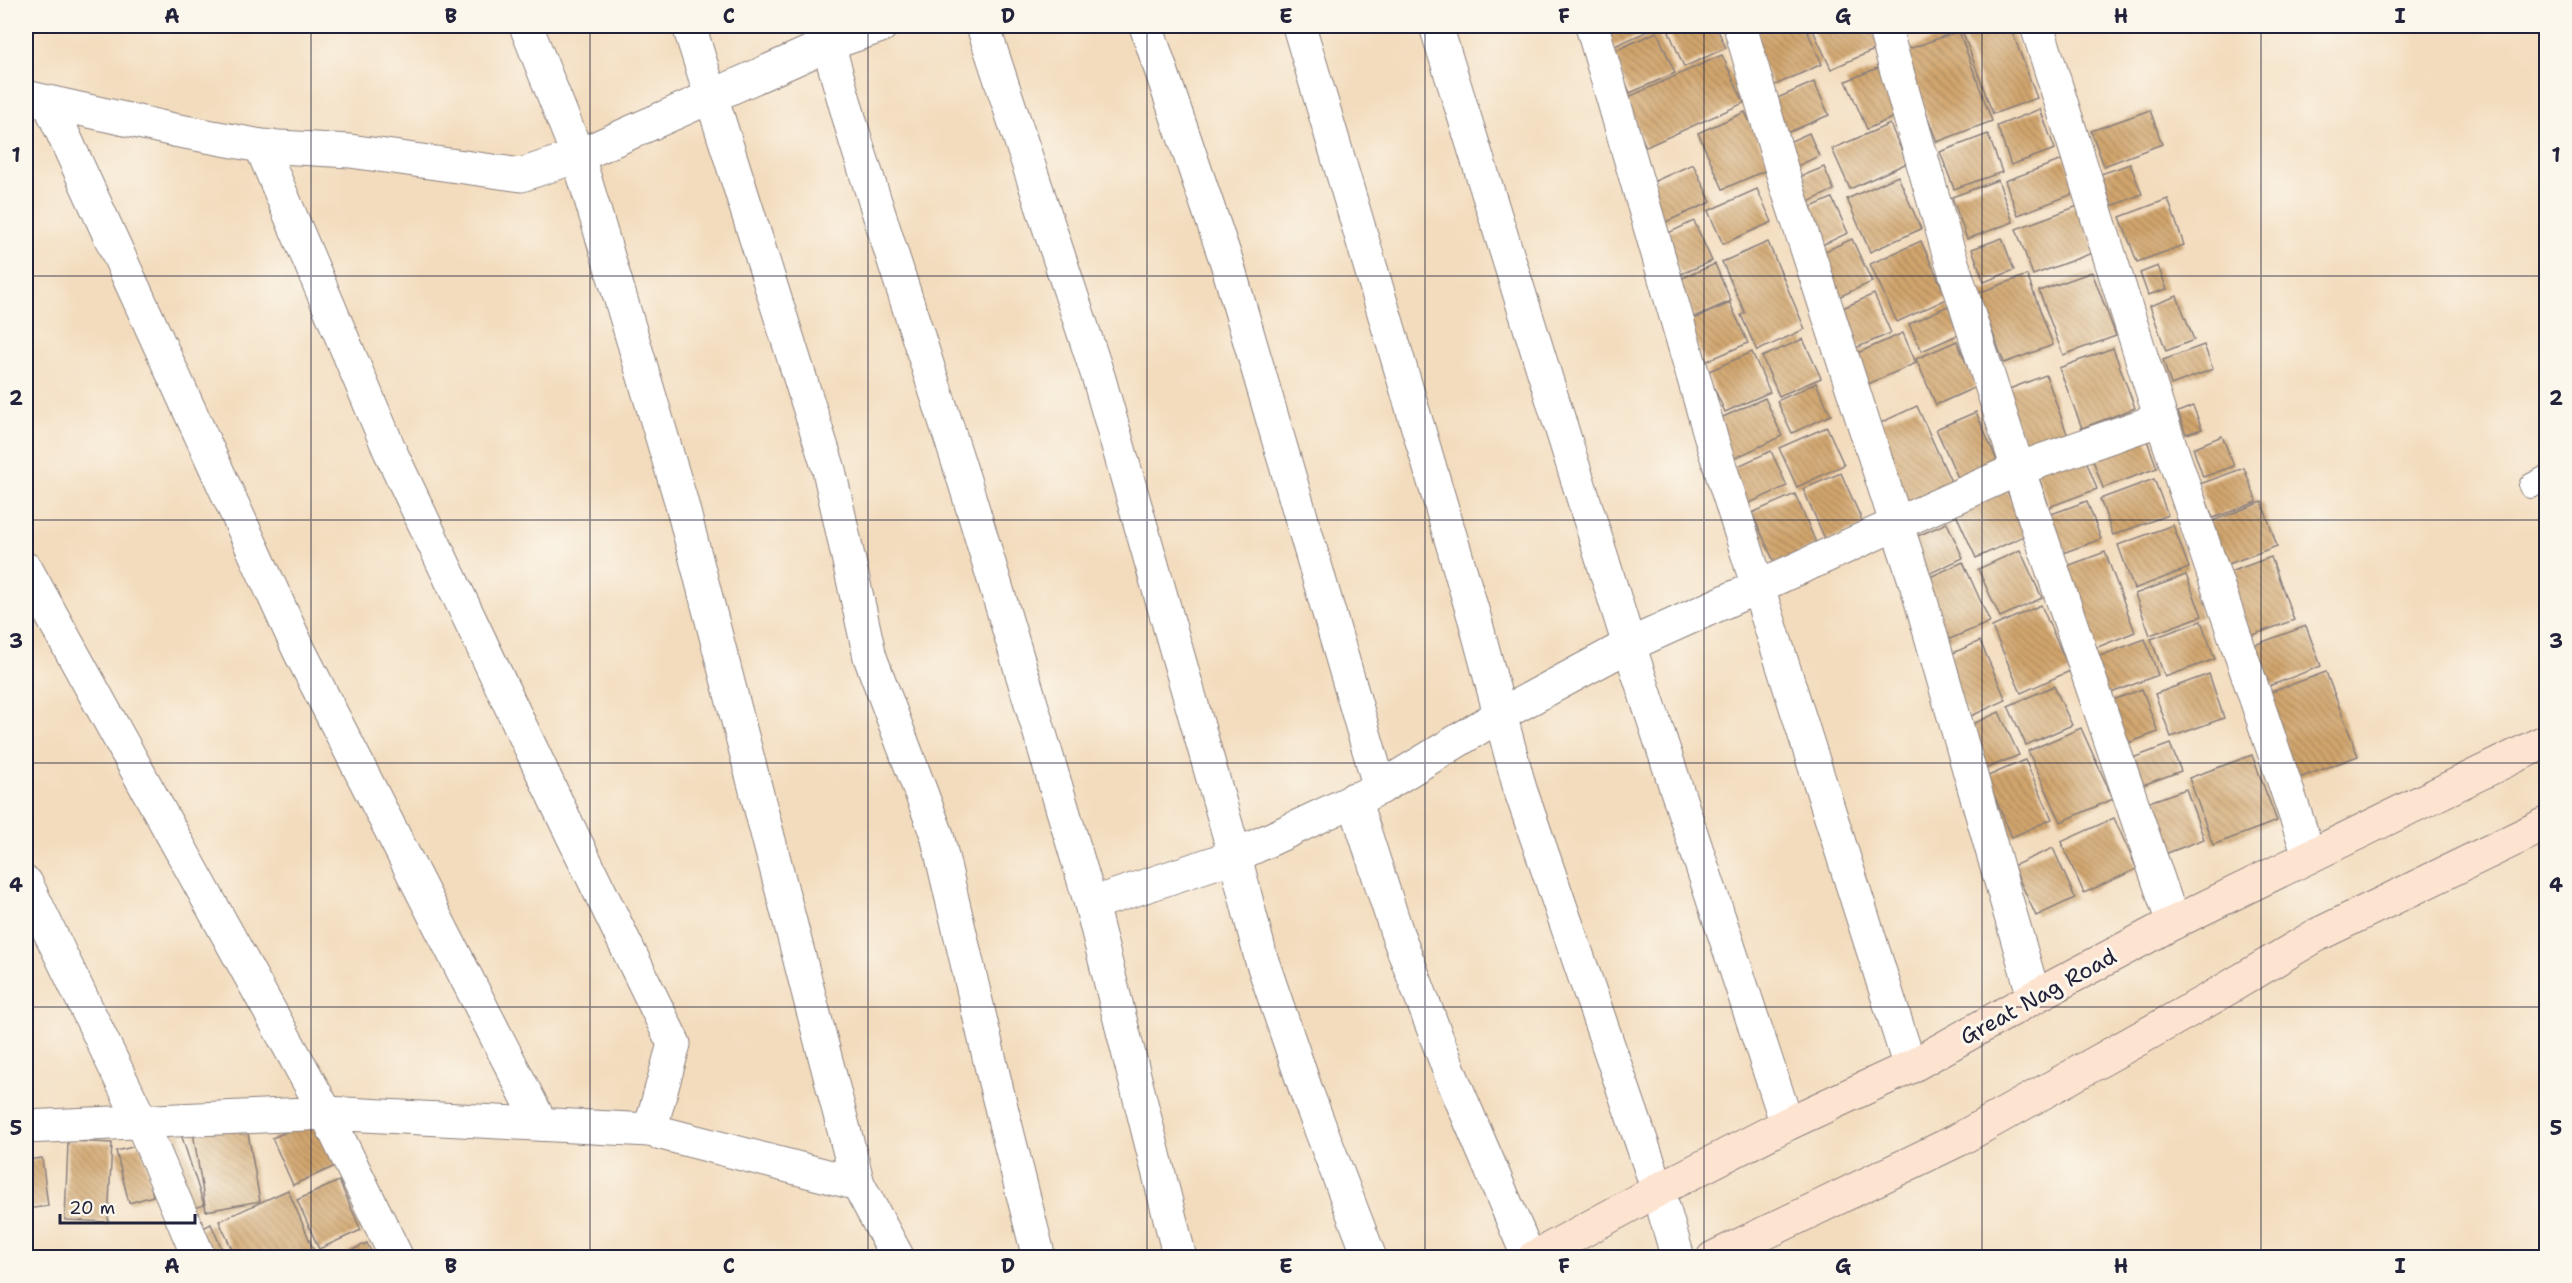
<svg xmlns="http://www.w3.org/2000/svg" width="2572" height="1283" font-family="'Shantell Sans',sans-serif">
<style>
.building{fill:url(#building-back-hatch)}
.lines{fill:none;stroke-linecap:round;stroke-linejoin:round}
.service-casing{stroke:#8a7f7c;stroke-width:26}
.minor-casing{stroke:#8a7f7c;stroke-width:35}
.secondary-casing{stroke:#8a7f7c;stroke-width:35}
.service{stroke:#fff;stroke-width:24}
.minor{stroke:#fff;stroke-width:33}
.secondary{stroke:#fde4d1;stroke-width:33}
.grid{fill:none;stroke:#22223b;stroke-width:1.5;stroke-opacity:0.55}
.labels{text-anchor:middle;stroke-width:6;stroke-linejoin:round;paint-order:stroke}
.street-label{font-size:22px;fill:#22223b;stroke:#fbf7ec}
.neatline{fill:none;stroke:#22223b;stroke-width:2}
.grid-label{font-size:20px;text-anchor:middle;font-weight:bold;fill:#22223b}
</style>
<defs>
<pattern id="building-back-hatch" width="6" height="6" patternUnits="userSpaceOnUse" patternTransform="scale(1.5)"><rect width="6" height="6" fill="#d1a56d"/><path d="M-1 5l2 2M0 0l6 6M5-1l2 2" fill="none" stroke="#a9865b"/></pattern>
</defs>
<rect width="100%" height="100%" fill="#fbf7ec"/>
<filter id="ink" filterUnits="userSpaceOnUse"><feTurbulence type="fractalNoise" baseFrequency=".0167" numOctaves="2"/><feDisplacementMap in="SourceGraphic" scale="12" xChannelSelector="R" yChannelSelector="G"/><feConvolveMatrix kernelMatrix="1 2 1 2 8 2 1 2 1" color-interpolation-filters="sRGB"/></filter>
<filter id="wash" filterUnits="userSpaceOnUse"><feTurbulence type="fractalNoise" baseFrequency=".008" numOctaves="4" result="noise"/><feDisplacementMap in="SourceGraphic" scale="24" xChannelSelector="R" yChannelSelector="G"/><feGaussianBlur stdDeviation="1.35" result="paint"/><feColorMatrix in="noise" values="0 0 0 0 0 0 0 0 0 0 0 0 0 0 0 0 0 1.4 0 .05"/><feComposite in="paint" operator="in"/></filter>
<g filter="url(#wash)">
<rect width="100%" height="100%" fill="#f3dcbd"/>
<g id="blocks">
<g class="building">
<polygon points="1597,26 1654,26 1655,28 1608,49"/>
<polygon points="1684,26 1716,26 1726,48 1684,67 1669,32"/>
<polygon points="1772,26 1805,26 1822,64 1773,86 1750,35"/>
<polygon points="1811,26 1871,26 1881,47 1831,69"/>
<polygon points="1985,26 2010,26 2037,98 1993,114 1963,33"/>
<polygon points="1959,31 1992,121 1937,142 1903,51"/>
<polygon points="1657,32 1675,73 1630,93 1612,52"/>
<polygon points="1722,55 1744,103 1646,147 1624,99"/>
<polygon points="1880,67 1901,114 1867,129 1846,81"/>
<polygon points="1814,82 1829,115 1780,136 1766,103"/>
<polygon points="2040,109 2055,149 2011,165 1997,126"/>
<polygon points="2150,110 2162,144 2104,166 2091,131"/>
<polygon points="1745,112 1771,168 1723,189 1698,133"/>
<polygon points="1890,124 1907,163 1850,189 1832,149"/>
<polygon points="1809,133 1819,156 1793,168 1782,145"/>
<polygon points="1988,134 2002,172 1954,189 1940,152"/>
<polygon points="2065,159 2078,192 2018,215 2005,181"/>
<polygon points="1693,164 1711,202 1661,224 1644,186"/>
<polygon points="2130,164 2142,194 2112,206 2101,174"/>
<polygon points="1824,167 1834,190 1806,203 1795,179"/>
<polygon points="1898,176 1921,229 1870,252 1847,199"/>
<polygon points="1998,180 2013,222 1967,239 1952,197"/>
<polygon points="1757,189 1772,222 1723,244 1708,211"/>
<polygon points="1832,198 1848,233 1818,247 1802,211"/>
<polygon points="2168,199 2184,245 2137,262 2120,217"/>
<polygon points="2078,206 2095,252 2033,275 2016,229"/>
<polygon points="1694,221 1712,261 1681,274 1664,235"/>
<polygon points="2002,238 2014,270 1984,282 1972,249"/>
<polygon points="1852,239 1872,282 1834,299 1814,256"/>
<polygon points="1921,241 1947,299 1897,322 1870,264"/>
<polygon points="1768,242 1805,329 1757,351 1741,315 1745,313 1722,262"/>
<polygon points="1715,264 1731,301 1694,317 1678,280"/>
<polygon points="2158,266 2167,289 2148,295 2140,273"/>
<polygon points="2092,272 2116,336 2063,355 2039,291"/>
<polygon points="2027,275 2053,345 2004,363 1978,293"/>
<polygon points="1874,294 1891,333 1851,350 1834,312"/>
<polygon points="2177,296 2194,340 2166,351 2150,306"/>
<polygon points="1730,303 1748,343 1705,362 1687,322"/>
<polygon points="1948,306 1960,334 1922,351 1909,324"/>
<polygon points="1903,333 1916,363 1866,385 1853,355"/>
<polygon points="1803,339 1821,378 1779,396 1762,357"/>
<polygon points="1957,341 1976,387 1936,405 1916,359"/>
<polygon points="2204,345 2213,369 2171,385 2163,360"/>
<polygon points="2113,348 2135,408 2082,428 2059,368"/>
<polygon points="1752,352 1770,392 1725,412 1707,372"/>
<polygon points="2046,375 2070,442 2029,458 2004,391"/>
<polygon points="1816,383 1831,415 1792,433 1777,401"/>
<polygon points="1765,398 1782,436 1731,460 1714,421"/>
<polygon points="1917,406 1953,486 1907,506 1871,427"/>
<polygon points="2193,406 2202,429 2186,434 2178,412"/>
<polygon points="1976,412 1998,463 1959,480 1936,429"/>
<polygon points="1827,427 1844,465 1797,487 1779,448"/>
<polygon points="2144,432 2157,468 2103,488 2090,452"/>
<polygon points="2222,436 2234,466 2203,477 2193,448"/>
<polygon points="1771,451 1787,486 1743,506 1727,471"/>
<polygon points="2083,452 2097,489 2049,507 2036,469"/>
<polygon points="2244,468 2257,502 2213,518 2200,484"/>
<polygon points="1841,473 1864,525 1826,541 1803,489"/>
<polygon points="2154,479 2168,515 2113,535 2100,499"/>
<polygon points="2007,491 2026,535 1976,558 1956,514"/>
<polygon points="1795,494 1817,545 1775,564 1752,513"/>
<polygon points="2087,501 2101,539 2060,554 2046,516"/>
<polygon points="2262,502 2277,546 2223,566 2207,523"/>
<polygon points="1947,523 1963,558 1922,577 1906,541"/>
<polygon points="2173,525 2189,568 2134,589 2118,545"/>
<polygon points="2020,550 2042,598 2000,617 1978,569"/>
<polygon points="2105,552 2135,632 2093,649 2062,568"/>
<polygon points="2271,557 2294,620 2250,636 2227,573"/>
<polygon points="1963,562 1990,622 1945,641 1919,582"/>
<polygon points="2186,575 2202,616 2150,635 2135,594"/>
<polygon points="2041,605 2070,671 2021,693 1992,627"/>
<polygon points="2201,621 2215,659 2165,677 2151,639"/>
<polygon points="2306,626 2321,666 2264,688 2249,647"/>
<polygon points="2145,639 2158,675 2106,695 2092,659"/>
<polygon points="1980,641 2006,700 1969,717 1942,658"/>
<polygon points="2326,672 2358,756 2291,781 2260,696"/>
<polygon points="2209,674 2224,718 2171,737 2155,694"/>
<polygon points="2054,686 2072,725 2026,745 2008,706"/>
<polygon points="2142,689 2158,732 2120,746 2105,703"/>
<polygon points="1999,712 2019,755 1985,769 1966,727"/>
<polygon points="2081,728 2113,799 2061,822 2028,751"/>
<polygon points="2170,744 2181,771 2132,789 2122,762"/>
<polygon points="2252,755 2277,821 2213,845 2189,778"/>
<polygon points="2025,760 2052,819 2012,837 1986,777"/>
<polygon points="2186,789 2204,839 2157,857 2138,806"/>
<polygon points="2114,818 2137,869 2084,893 2061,842"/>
<polygon points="2053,848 2075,898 2036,916 2013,866"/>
<polygon points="321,1117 342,1163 293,1185 272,1138"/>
<polygon points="246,1122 260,1201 206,1211 193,1132"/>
<polygon points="180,1131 204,1205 167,1218 143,1144"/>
<polygon points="68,1141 112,1143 108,1222 65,1220"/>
<polygon points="141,1145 153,1196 129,1203 116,1151"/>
<polygon points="42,1158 48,1206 26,1209 26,1160"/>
<polygon points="339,1181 361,1230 319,1249 297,1200"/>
<polygon points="288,1190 315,1253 304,1258 236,1258 219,1221"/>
<polygon points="211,1224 226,1258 206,1258 195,1232"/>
<polygon points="367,1243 374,1258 335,1258"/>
</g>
</g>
</g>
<g filter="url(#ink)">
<use href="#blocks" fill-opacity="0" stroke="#8a7f7c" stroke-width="1.5"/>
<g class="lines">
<defs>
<polyline id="service" points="2531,486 2546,478"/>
<g id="minor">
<polyline points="526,26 578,156 681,501 858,1184"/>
<polyline points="689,26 829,470 870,657 937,835 998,1095 1039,1258"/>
<polyline points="823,26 856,142 965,483 1091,904 1180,1258"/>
<polyline points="983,26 1099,379 1235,856 1261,958 1308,1096 1370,1258"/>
<polyline points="1299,26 1475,620 1520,789 1658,1190 1678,1258"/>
<polyline points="1436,26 1629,645 1787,1124"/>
<polyline points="1592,26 1714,448 1910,1067"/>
<polyline points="1740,26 1784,178 1917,587 2034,997"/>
<polyline points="1884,26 1947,247 2018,469 2173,923"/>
<polyline points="2037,26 2161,419 2309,855"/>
<polyline points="26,97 174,130 261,146 350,151 521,175 578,156 829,44 881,26"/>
<polyline points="50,105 299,650 541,1124"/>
<polyline points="261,146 390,451 563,816 674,1044 650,1130"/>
<polyline points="26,569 326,1113 26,1127"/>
<polyline points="1380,788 1500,715 1629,645 2018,469 2161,419"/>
<polyline points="1354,799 1397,933 1452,1078 1529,1258"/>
<polyline points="26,883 141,1121 199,1258"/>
<polyline points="1091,904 1235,856 1380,788 1227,263 1146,26"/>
<polyline points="397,1258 326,1113 650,1130 858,1184 898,1258"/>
</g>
<g id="secondary">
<polyline points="1533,1258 1658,1190 1787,1124 1910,1067 2034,997 2173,923 2546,741"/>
<polyline points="1713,1258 1958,1140 2208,1000 2317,935 2546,824"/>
</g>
</defs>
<use href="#service" class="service-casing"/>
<use href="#minor" class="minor-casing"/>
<use href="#secondary" class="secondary-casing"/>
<use href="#service" class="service"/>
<use href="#minor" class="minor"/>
<use href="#secondary" class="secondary"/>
</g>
</g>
<path class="grid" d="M311,26V1258M590,26V1258M868,26V1258M1147,26V1258M1425,26V1258M1704,26V1258M1982,26V1258M2261,26V1258M26,276H2546M26,520H2546M26,763H2546M26,1007H2546"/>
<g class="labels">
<g class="street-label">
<text transform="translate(2038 996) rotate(-29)" y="8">Great Nag Road</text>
</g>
</g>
<rect width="2572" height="1283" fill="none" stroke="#fbf7ec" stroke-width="66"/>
<path d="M60 1214v9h135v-9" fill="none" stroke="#22223b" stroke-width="3"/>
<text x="69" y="1214" font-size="18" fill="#22223b" stroke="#fbf7ec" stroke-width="4.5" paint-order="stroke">20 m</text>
<rect x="33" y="33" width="2506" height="1217" class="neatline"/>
<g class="grid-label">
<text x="172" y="23">A</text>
<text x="451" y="23">B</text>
<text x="729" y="23">C</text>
<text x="1008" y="23">D</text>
<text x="1286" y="23">E</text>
<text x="1564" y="23">F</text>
<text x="1843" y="23">G</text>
<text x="2121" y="23">H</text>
<text x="2400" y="23">I</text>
<text x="16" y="162">1</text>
<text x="2556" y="162">1</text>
<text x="16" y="405">2</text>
<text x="2556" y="405">2</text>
<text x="16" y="648">3</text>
<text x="2556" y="648">3</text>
<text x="16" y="892">4</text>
<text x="2556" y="892">4</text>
<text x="16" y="1135">5</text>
<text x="2556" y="1135">5</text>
<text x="172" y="1273">A</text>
<text x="451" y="1273">B</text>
<text x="729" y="1273">C</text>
<text x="1008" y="1273">D</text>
<text x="1286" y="1273">E</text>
<text x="1564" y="1273">F</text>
<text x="1843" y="1273">G</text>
<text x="2121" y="1273">H</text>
<text x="2400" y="1273">I</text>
</g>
</svg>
